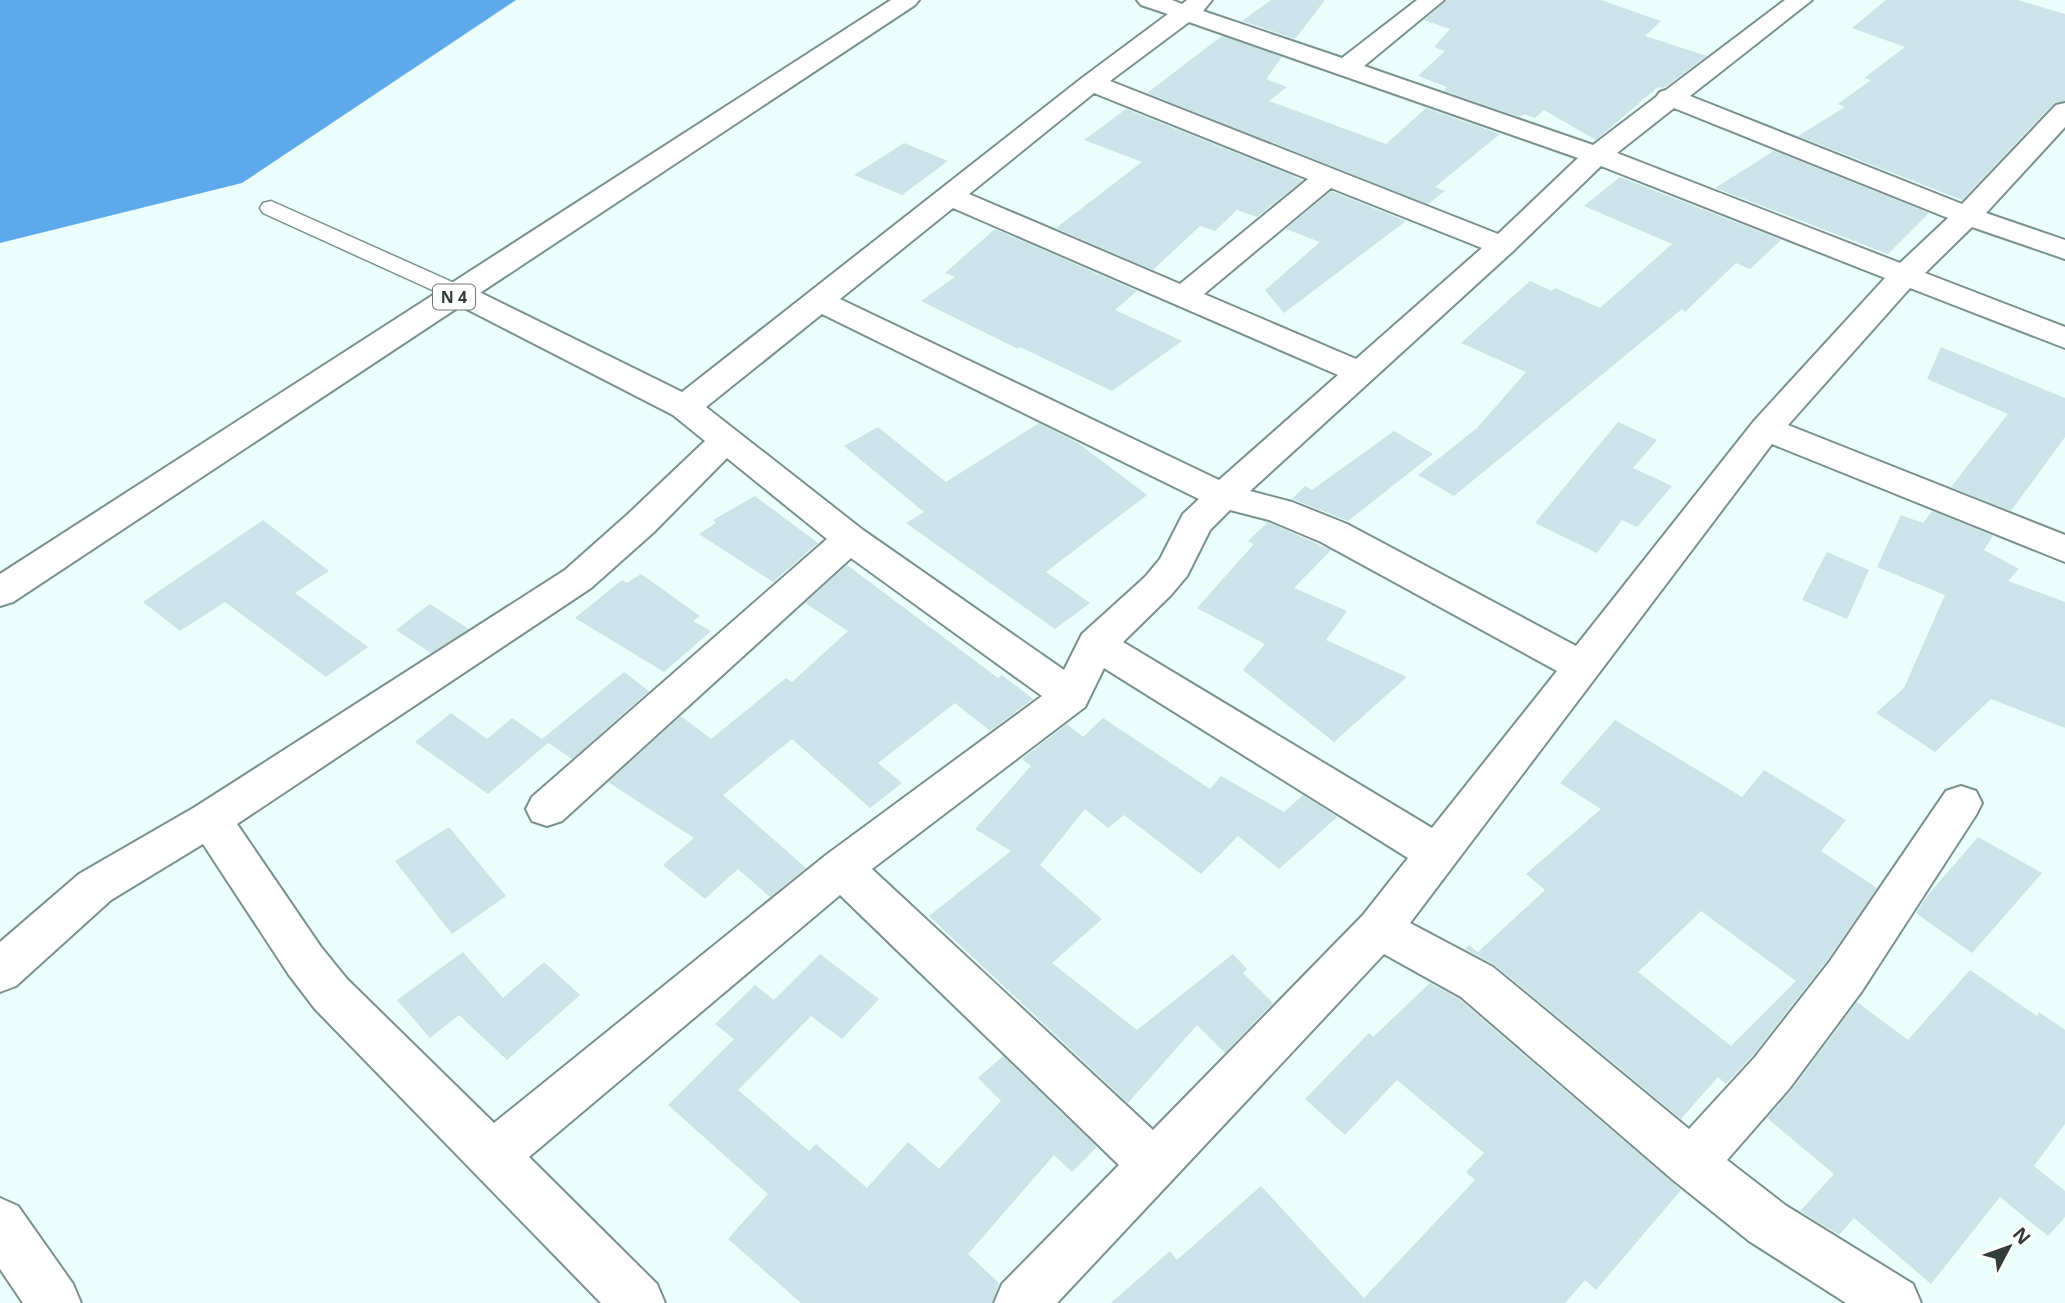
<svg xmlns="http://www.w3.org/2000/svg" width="2065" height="1303" font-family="'Noto Sans',sans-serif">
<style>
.water{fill:#5ea9eb}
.building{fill:#cbe3e9;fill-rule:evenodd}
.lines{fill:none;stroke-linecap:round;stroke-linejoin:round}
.lane-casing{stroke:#7a918d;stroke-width:3}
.street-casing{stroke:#7a918d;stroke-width:4}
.highway-casing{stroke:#7a918d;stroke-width:4}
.lane{fill:#fff;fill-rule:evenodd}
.street{fill:#fff;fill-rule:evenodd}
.highway{fill:#fff;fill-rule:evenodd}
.labels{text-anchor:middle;stroke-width:7;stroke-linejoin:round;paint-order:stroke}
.shield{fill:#fff;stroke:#707675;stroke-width:2}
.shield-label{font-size:16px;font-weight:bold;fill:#323c3a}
</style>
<rect width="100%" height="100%" fill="#ebfffb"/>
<polygon class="water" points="0,0 516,0 242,183 0,243"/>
<g class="building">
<polygon points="1271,0 1325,0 1295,39 1242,21"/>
<polygon points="1447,0 1601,0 1661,21 1645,36 1707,56 1668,85 1663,88 1658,87 1596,140 1544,110 1535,118 1524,114 1520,117 1444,91 1447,87 1418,76 1445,51 1434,47 1450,29 1424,20"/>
<polygon points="1886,0 2018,0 2065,14 2065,101 2054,103 1962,200 1798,136 1845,107 1838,104 1871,80 1864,78 1905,47 1852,28"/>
<polygon points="1222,36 1282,57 1266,79 1287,87 1269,101 1386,144 1426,108 1500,134 1435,187 1445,191 1428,204 1147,93"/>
<polygon points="1126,109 1303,180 1257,217 1237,210 1215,231 1200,226 1153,270 1056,228 1142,162 1084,140"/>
<polygon points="904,143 948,161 902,195 854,175"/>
<polygon points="1774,151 1929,213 1888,254 1715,188"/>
<polygon points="1620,177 1781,240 1750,269 1736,263 1685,312 1682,309 1454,496 1418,475 1477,428 1526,372 1461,343 1530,281 1552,291 1555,288 1600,308 1672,244 1584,206"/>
<polygon points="1331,191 1406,221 1284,313 1265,290 1320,242 1286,229"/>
<polygon points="995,229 1137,291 1115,310 1182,341 1112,391 1020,347 1018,349 921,301 955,277 945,273"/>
<polygon points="1941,347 2065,398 2065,437 2011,511 1951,487 2008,414 1927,379"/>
<polygon points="1618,422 1657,440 1633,468 1672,486 1637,527 1622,520 1597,553 1535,523"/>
<polygon points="1039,423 1078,443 1147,495 1046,572 1090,603 1055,629 906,523 924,512 844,446 878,427 946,482"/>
<polygon points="1394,431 1433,454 1348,521 1292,499 1305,486 1312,490"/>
<polygon points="755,496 818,543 773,582 699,534 716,523 713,520"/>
<polygon points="1932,511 1993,536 1984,550 2019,569 2008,581 2065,602 2065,728 1991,699 1935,752 1876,713 1904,688 1945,595 1877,567 1901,515 1923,523"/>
<polygon points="263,520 329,571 295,593 368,647 326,677 225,602 180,631 143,602"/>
<polygon points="1268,522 1331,550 1294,588 1347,611 1326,640 1407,677 1334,742 1243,670 1265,644 1197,608 1254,544 1248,541"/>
<polygon points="1827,552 1869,570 1847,619 1802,600"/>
<polygon points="847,565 998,678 1002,675 1033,699 990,731 955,703 878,763 902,783 870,808 792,739 723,795 806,868 770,897 738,869 705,899 663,865 694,838 608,782 681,716 711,739 786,678 792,682 848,631 805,603"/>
<polygon points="641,574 700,616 693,621 711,631 664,672 575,618 622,580 627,583"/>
<polygon points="430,604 469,629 431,653 396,630"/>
<polygon points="624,672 649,691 572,759 544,740 548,743 488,794 415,742 451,713 487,739 512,718 542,739"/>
<polygon points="1103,718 1210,789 1221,776 1284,812 1303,795 1337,817 1279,869 1238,836 1201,874 1124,815 1108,828 1085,809 1040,865 1102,919 1052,963 1137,1030 1233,954 1247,969 1243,973 1273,1003 1225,1053 1197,1025 1128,1103 929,916 1011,851 975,829 1031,766 1022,759 1067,724 1083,737"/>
<path d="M1615,720L1742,797L1764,770L1846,820L1821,851L1877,888L1828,959L1753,1055L1726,1084L1718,1077L1681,1119L1495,965L1465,949L1469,945L1478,952L1545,890L1526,874L1601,809L1560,783ZM1701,911L1796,981L1731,1046L1638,972Z"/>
<polygon points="449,827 506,896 452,934 395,861"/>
<polygon points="1978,837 2042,873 1972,953 1916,913 1928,895"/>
<polygon points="463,952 503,998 544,962 580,995 507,1060 459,1015 430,1038 397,1000"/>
<polygon points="820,954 879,999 842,1039 811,1016 738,1090 809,1151 816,1144 867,1188 908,1142 939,1169 1001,1101 978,1078 1003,1056 1097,1147 1072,1172 1054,1155 968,1254 999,1283 992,1303 801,1303 728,1239 768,1194 668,1105 734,1039 715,1024 755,985 774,1000"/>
<polygon points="1970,970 2037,1016 2039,1012 2065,1030 2065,1124 2034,1166 2065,1191 2065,1217 2048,1236 2000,1197 1931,1284 1854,1218 1839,1235 1800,1211 1834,1174 1767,1118 1791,1091 1857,1002 1908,1040"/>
<polygon points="1430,983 1459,999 1681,1190 1596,1290 1585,1280 1565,1303 1111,1303 1170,1251 1177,1260 1261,1186 1364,1298 1475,1180 1466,1172 1484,1153 1397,1080 1345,1135 1305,1099 1369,1033 1373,1037"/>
</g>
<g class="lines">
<defs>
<polygon id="lane" points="271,201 468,289 472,294 468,299 452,299 263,213 260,208 263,203"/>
<g id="street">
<path d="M1137,0H1172L1182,4L1187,0H1212L1203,11L1342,58L1417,0H1444L1364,66L1593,145L1656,97L1660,92L1666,90L1785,0H1812L1690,96L1962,204L2056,105L2065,103V127L1986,213L2065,240V259L1972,227L1925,273L2065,327V348L1910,288L1788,425L2065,535V562L1772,444L1410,923L1493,967L1689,1129L1755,1057L1830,961L1946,791L1961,786L1976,791L1982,803L1976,815L1862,991L1789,1089L1727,1160L1785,1205L1913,1284L1921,1303H1846L1749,1241L1673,1180L1461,997L1384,954L1057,1303H994L1002,1284L1119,1165L840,895L529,1157L657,1284L665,1303H601L315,1009L289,975L203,844L111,900L16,986L0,992V942L79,874L195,807L565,570L628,514L705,441L673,415L449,300L445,294L449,288L460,285L471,288L682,392L1082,78L1168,14L1141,5ZM1189,22L1578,158L1498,234L1110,81ZM1094,93L1308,179L1180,284L969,194ZM1674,108L1948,218L1900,263L1617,153ZM1601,166L1885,278L1754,421L1576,646L1347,524L1292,502L1250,491L1512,252ZM1331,188L1482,248L1356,359L1204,294ZM953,208L1338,375L1219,480L840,299ZM822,314L1199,499L1183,514L1160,559L1145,577L1082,634L1064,670L863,530L706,407ZM727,458L827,539L532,797L526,809L532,821L547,826L562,821L851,558L1042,696L826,855L494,1123L347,979L321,947L237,824L591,588L654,532ZM1230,510L1269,520L1321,542L1557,671L1432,828L1123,642L1171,595L1187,576L1210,530ZM1104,668L1408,858L1363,915L1153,1130L872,869L1085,707Z"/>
<polygon points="0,1198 18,1206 73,1284 81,1303 23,1303 0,1269"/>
</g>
<polygon id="highway" points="891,0 919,0 915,5 13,602 0,606 0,574"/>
</defs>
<use href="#lane" class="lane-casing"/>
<use href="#street" class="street-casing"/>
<use href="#highway" class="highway-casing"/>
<use href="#lane" class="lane"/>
<use href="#street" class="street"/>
<use href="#highway" class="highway"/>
</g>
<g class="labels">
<rect class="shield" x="433" y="284.5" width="42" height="25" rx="5"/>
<g class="shield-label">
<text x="454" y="303">N 4</text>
</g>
</g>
<g transform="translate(2009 1247) rotate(49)" stroke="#ffffff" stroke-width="5" paint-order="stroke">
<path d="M0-5L12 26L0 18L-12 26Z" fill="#323c3a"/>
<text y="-10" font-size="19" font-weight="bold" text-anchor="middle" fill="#323c3a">N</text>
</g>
</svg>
